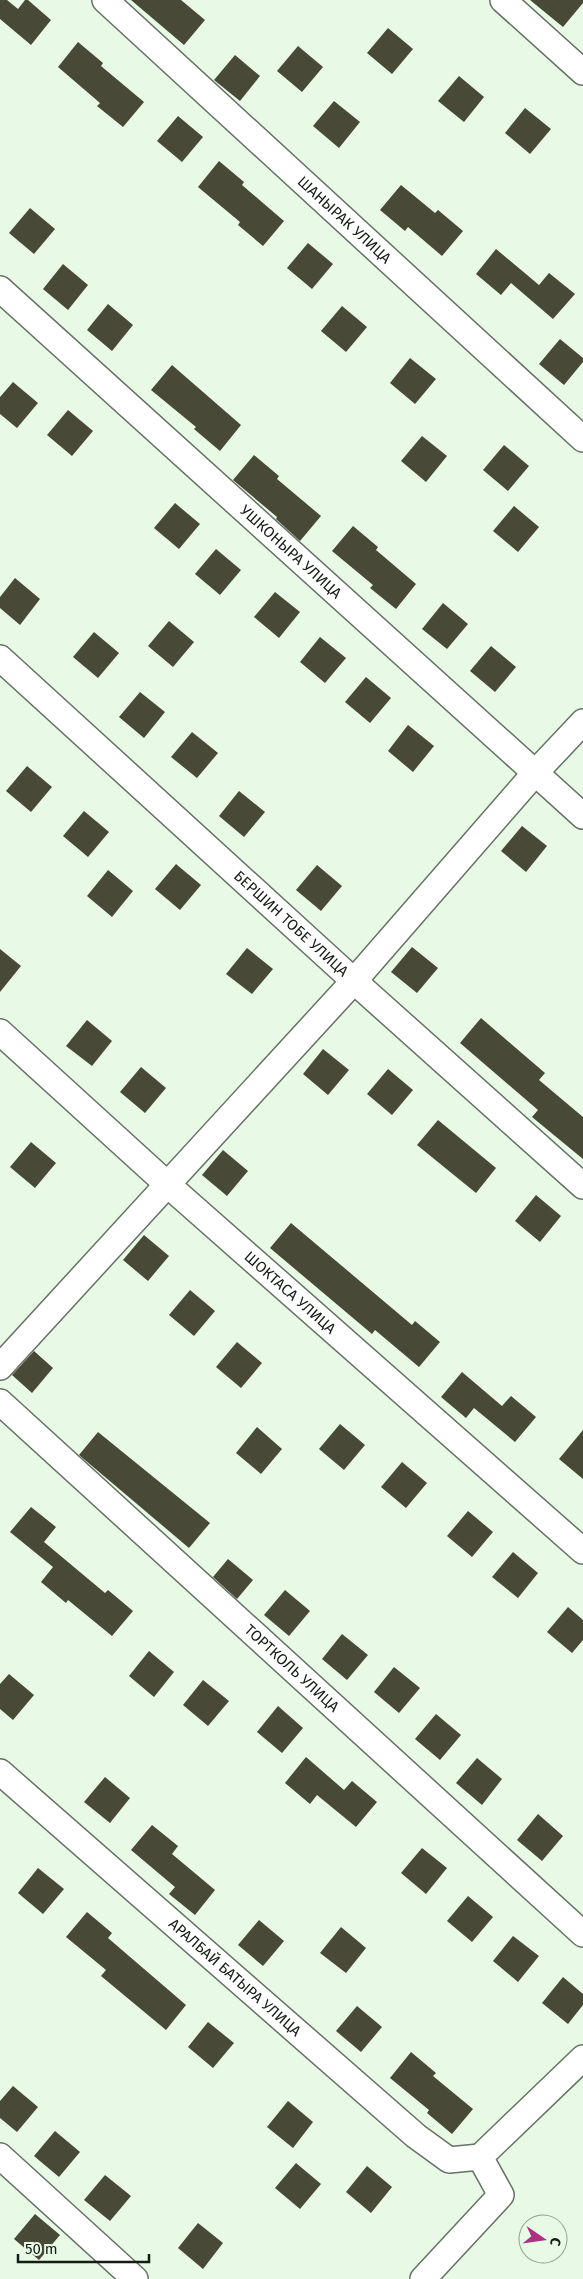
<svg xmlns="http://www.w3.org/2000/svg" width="583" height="2279" font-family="'Fira Sans',sans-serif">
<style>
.building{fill:#484936}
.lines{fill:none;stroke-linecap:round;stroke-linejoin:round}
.minor-casing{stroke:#647363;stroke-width:28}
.minor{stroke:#fff;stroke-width:25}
.labels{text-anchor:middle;stroke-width:5;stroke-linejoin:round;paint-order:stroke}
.street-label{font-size:15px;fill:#151b15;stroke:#e8f9e6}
</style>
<rect width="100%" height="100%" fill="#e8f9e6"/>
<g class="building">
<polygon points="0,0 7,0 18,9 25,0 28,0 51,20 31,45 0,19"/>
<polygon points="131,0 181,0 205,20 184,45"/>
<polygon points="530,0 583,0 583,3 563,27"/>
<polygon points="388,28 413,49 392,74 367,53"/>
<polygon points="78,42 103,63 101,66 144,102 123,127 97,106 100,103 58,67"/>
<polygon points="298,46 323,67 302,92 277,71"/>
<polygon points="235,55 260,76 240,101 214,80"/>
<polygon points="459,76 484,97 464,122 438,101"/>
<polygon points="334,101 360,122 339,148 313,126"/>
<polygon points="525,108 551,129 530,154 505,133"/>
<polygon points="178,116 203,137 182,162 157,141"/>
<polygon points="219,161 244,182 242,185 284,221 263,246 238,225 240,222 198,187"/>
<polygon points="401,185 435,213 438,210 463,231 442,256 408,227 405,231 380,210"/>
<polygon points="30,208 55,229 34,254 9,233"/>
<polygon points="308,243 333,264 312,289 287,268"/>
<polygon points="496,249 539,285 549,273 575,294 553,319 511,283 501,295 476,274"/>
<polygon points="63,264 88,285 68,310 43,289"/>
<polygon points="108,304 133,325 112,351 87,330"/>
<polygon points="342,306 367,327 346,352 321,331"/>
<polygon points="560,339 583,358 583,362 564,385 539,364"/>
<polygon points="410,358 436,379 415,404 390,383"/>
<polygon points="172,365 241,425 220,451 194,429 196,427 151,390"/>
<polygon points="13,382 38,403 17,428 0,414 0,397"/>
<polygon points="68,410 93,431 72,456 47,435"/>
<polygon points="422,436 447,456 426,482 401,461"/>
<polygon points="504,445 529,466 508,491 483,470"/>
<polygon points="254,455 279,476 277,479 321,516 300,541 276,519 277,517 233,480"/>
<polygon points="175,503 200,524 179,549 154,528"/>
<polygon points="514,506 539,527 518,552 493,531"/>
<polygon points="353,526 378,547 376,550 416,584 396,609 370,588 373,585 332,551"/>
<polygon points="216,549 241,570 220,595 195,574"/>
<polygon points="15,578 40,599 20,625 0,608 0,597"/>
<polygon points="275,592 300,612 279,638 254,617"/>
<polygon points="443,603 468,624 447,649 422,629"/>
<polygon points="169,621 194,642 173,667 148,646"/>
<polygon points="94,632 119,653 98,678 73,657"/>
<polygon points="320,637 346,658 325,683 300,662"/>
<polygon points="491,646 516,667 495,692 470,671"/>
<polygon points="366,677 391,698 370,723 345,702"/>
<polygon points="140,692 165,712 144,738 119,717"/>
<polygon points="408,725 434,746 413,772 388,751"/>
<polygon points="192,732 218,753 197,778 171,757"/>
<polygon points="27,766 52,787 31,812 6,791"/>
<polygon points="239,791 265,812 244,837 219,816"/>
<polygon points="84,811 109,832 88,857 63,836"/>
<polygon points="522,826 547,846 526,872 501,851"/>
<polygon points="176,864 201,885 180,910 155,889"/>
<polygon points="317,865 342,886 321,911 296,890"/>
<polygon points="108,870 133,891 112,917 87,896"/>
<polygon points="412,947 438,968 417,993 391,972"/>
<polygon points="247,948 273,969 252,994 226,974"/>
<polygon points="0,949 21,966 0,992"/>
<polygon points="481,1018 545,1073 539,1080 583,1117 583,1159 532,1117 538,1110 460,1043"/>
<polygon points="87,1020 112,1041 92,1066 66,1046"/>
<polygon points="323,1049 349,1070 328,1095 303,1074"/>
<polygon points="141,1067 166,1088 145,1113 120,1092"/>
<polygon points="388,1069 413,1090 392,1115 367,1094"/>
<polygon points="438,1120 496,1168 476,1193 417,1145"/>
<polygon points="31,1142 56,1163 35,1188 10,1167"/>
<polygon points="223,1150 248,1171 227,1196 202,1175"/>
<polygon points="536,1195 561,1216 540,1242 515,1221"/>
<polygon points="291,1223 412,1325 415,1321 440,1342 419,1367 375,1330 372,1334 270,1248"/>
<polygon points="144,1235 169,1256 148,1281 123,1260"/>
<polygon points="190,1290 215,1311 194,1336 169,1315"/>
<polygon points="237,1342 262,1363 241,1388 216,1367"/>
<polygon points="34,1351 53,1368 32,1393 12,1375"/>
<polygon points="462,1372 502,1406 511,1396 536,1417 515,1442 474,1408 466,1418 441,1397"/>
<polygon points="340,1424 365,1445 344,1470 319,1449"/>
<polygon points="257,1427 282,1449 261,1474 236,1453"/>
<polygon points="583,1430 583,1479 559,1459"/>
<polygon points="98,1432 210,1523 189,1548 79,1455"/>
<polygon points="402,1462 427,1483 406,1508 381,1487"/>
<polygon points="31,1507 56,1527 44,1542 105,1593 108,1590 133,1611 112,1636 68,1600 66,1603 41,1582 53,1567 10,1532"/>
<polygon points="468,1511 493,1532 472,1557 447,1536"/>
<polygon points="513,1552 538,1573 518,1598 492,1577"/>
<polygon points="228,1559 253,1580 237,1599 213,1577"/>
<polygon points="285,1590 310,1611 289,1636 264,1615"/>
<polygon points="568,1607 583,1620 583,1640 572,1653 547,1632"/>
<polygon points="342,1634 368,1655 347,1680 322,1659"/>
<polygon points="149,1651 174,1672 154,1697 129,1676"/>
<polygon points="394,1667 420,1688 399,1713 374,1692"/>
<polygon points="9,1674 34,1695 13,1720 0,1709 0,1684"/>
<polygon points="203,1680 229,1701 208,1726 183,1705"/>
<polygon points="278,1706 303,1728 282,1753 257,1732"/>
<polygon points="436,1714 461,1735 440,1760 415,1739"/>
<polygon points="306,1757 344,1790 352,1781 377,1802 356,1827 317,1795 310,1804 285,1783"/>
<polygon points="477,1758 502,1779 482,1805 456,1783"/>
<polygon points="105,1777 130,1798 110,1823 84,1802"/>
<polygon points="538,1814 563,1836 542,1861 517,1840"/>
<polygon points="152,1825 178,1846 172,1854 215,1890 195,1915 169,1894 175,1887 131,1850"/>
<polygon points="422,1848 447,1868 426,1894 401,1873"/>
<polygon points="38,1868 64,1889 43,1914 18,1893"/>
<polygon points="468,1896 493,1917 472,1942 447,1921"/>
<polygon points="87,1912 112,1933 108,1938 186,2005 166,2030 101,1976 106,1970 66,1937"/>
<polygon points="259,1920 284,1941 263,1966 238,1945"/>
<polygon points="341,1927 366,1948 346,1973 320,1953"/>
<polygon points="513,1936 539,1956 518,1982 493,1961"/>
<polygon points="563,1977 583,1994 583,2005 568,2024 542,2003"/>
<polygon points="357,2006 382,2027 361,2052 336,2031"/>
<polygon points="208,2022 234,2043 213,2068 188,2047"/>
<polygon points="411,2052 436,2073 433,2076 473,2109 452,2134 427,2113 429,2110 390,2078"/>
<polygon points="13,2086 38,2107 17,2132 0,2118 0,2101"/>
<polygon points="288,2101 313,2122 293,2148 267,2127"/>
<polygon points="55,2131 80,2152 59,2177 34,2156"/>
<polygon points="296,2163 321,2184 300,2209 275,2188"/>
<polygon points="367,2166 392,2187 371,2213 346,2192"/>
<polygon points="105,2175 131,2196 110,2221 84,2200"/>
<polygon points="35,2214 60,2235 39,2260 14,2239"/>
<polygon points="198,2223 223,2243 203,2269 178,2248"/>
</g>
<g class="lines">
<defs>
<g id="minor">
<path id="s1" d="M105,0L583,439"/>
<polyline points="503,0 583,72"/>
<path id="s2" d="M0,289L583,816"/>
<path id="s3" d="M0,658L354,981L583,1186"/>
<path id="s4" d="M0,1032L168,1185L583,1551"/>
<polyline points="0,1367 354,981 535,773 583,722"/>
<path id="s5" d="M0,1402L583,1934"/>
<path id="s6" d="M0,1772L416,2136L449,2160L480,2157"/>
<polyline points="0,2156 135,2279"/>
<polyline points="480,2157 583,2058"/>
<polyline points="423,2279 501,2195 480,2157"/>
</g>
</defs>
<use href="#minor" class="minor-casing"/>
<use href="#minor" class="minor"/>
</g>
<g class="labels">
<g class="street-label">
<text dy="5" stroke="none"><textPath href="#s1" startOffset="325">ШАНЫРАК УЛИЦА</textPath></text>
<text dy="5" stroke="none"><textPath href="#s2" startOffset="392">УШКОНЫРА УЛИЦА</textPath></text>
<text dy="5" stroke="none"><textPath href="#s3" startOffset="394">БЕРШИН ТОБЕ УЛИЦА</textPath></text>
<text dy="5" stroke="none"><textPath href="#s4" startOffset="390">ШОКТАСА УЛИЦА</textPath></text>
<text dy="5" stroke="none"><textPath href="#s5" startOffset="395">ТОРТКОЛЬ УЛИЦА</textPath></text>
<text dy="5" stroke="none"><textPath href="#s6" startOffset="312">АРАЛБАЙ БАТЫРА УЛИЦА</textPath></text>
</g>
</g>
<g transform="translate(543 2239) rotate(103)"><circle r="24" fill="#e8f9e6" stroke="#94a092"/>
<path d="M0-4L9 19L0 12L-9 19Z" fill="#ad3081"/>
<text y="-8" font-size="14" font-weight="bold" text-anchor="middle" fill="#151b15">С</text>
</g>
<path d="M18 2254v8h131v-8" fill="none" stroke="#151b15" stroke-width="2.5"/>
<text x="25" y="2254" font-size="15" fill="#151b15" stroke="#e8f9e6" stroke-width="4" paint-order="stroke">50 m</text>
</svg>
